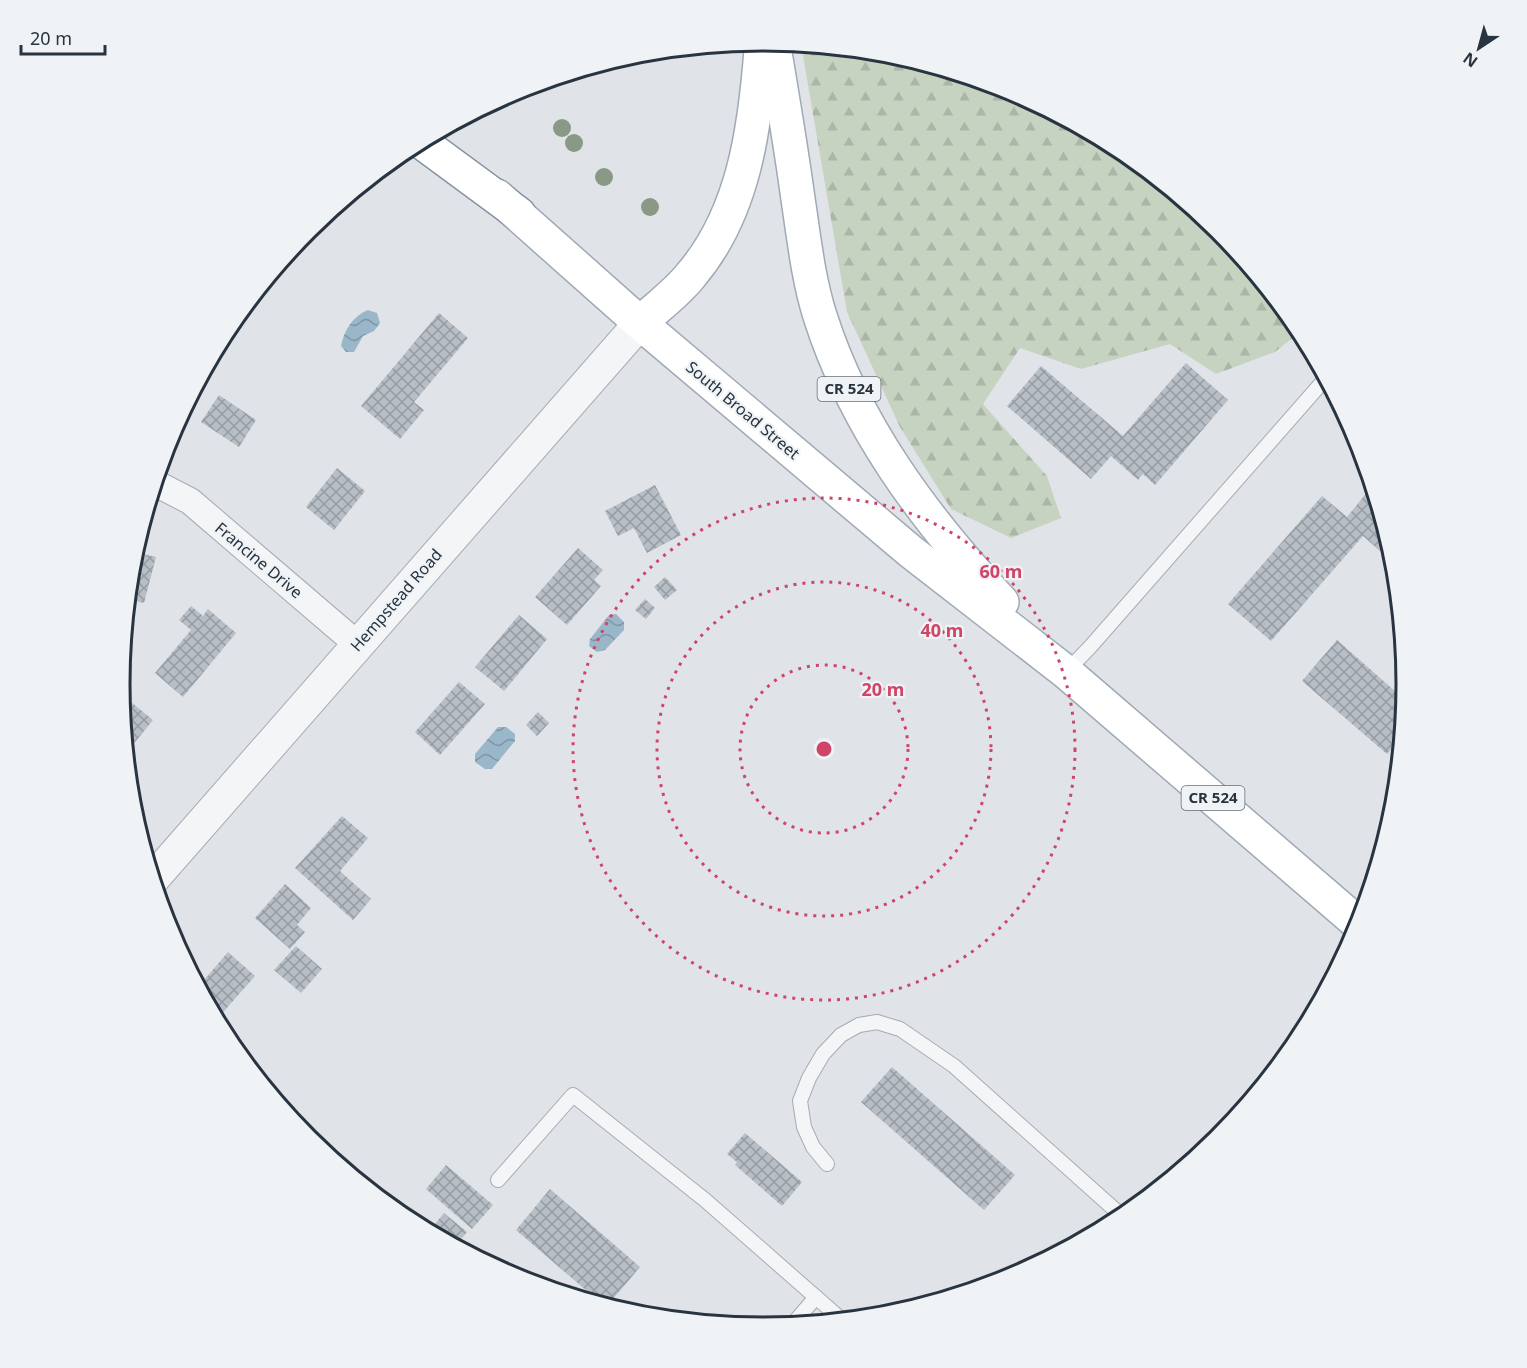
<svg xmlns="http://www.w3.org/2000/svg" width="1527" height="1368" font-family="'Noto Sans',sans-serif">
<style>
.forest{fill:url(#forest-firs)}
.water{fill:url(#water-waves)}
.building{fill:url(#building-cross-hatch)}
.lines{fill:none;stroke-linecap:round;stroke-linejoin:round}
.service-casing{stroke:#a5acb3;stroke-width:16}
.minor-casing{stroke:#a5acb3;stroke-width:28}
.tertiary-casing{stroke:#a5acb3;stroke-width:34}
.primary-casing{stroke:#9faab5;stroke-width:36}
.motorway-casing{stroke:#8793a0;stroke-width:36}
.service{stroke:#f3f5f7;stroke-width:14}
.minor{stroke:#f3f5f7;stroke-width:26}
.tertiary{stroke:#f3f5f7;stroke-width:32}
.primary{stroke:#fff;stroke-width:33}
.motorway{stroke:#fff;stroke-width:33}
.tree{fill:#899986}
.ring{fill:none;stroke:#cf4467;stroke-width:3;stroke-dasharray:3 6}
.labels{text-anchor:middle;stroke-width:4.5;stroke-linejoin:round;paint-order:stroke}
.shield{fill:#eff3f6;stroke:#646d77;stroke-width:1.5}
.shield-label{font-size:15px;font-weight:bold;fill:#283440}
.street-label{font-size:16px;fill:#283440;stroke:#eff3f6}
.rim{fill:none;stroke:#283440;stroke-width:3}
.centre{fill:#cf4467;stroke:#eff3f6;stroke-width:3}
.ring-label{font-size:18px;text-anchor:middle;font-weight:bold;fill:#cf4467;stroke:#eff3f6;stroke-width:4.5;stroke-linejoin:round;paint-order:stroke}
</style>
<defs>
<pattern id="forest-firs" width="22" height="20" patternUnits="userSpaceOnUse" patternTransform="scale(1.5)"><rect width="22" height="20" fill="#c7d3c1"/><path d="M5 1l3.5 6h-7zM16 11l3.5 6h-7z" fill="#abb6a7"/></pattern>
<pattern id="water-waves" width="16" height="10" patternUnits="userSpaceOnUse" patternTransform="scale(1.5)"><rect width="16" height="10" fill="#9ab6c9"/><path d="M0 5q4-4 8 0t8 0" fill="none" stroke="#7e95a5"/></pattern>
<pattern id="building-cross-hatch" width="8" height="8" patternUnits="userSpaceOnUse" patternTransform="scale(1.5)"><rect width="8" height="8" fill="#b7bec6"/><path d="M0 0l8 8M0 8l8-8" fill="none" stroke="#959ba2"/></pattern>
</defs>
<rect width="100%" height="100%" fill="#e0e4e9"/>
<polygon class="forest" points="801,44 889,53 1010,90 1121,149 1219,229 1301,331 1275,352 1216,374 1170,344 1081,369 1020,348 983,404 1047,476 1061,518 1011,538 951,509 900,427 847,312"/>
<g class="water">
<path d="M368,310L377,313L380,323L374,331L363,336L354,352H346L341,346C344,330 353,316 368,310Z"/>
<polygon points="616,614 624,622 624,630 605,650 597,652 589,646 590,639 609,615"/>
<polygon points="498,727 506,727 515,734 515,741 492,769 485,769 475,762 475,754"/>
</g>
<g class="building">
<polygon points="439,313 468,338 414,402 424,410 400,439 361,406"/>
<polygon points="1186,363 1228,400 1155,485 1143,474 1138,480 1111,456 1091,479 1007,406 1041,366 1123,436"/>
<polygon points="219,395 256,420 239,447 201,422"/>
<polygon points="337,468 365,491 334,530 306,507"/>
<polygon points="655,485 681,535 647,553 634,528 618,536 605,511"/>
<polygon points="1369,490 1375,495 1395,564 1363,536 1271,641 1228,604 1322,496 1347,517"/>
<polygon points="578,548 603,570 594,580 601,586 567,625 535,597"/>
<polygon points="134,552 156,557 144,603 128,599"/>
<polygon points="665,577 677,590 665,600 654,587"/>
<polygon points="645,599 655,608 646,619 635,610"/>
<polygon points="191,606 203,616 208,609 236,633 183,697 155,673 191,630 179,620"/>
<polygon points="519,615 547,639 504,691 475,667"/>
<polygon points="1337,640 1405,700 1402,737 1387,754 1302,681"/>
<polygon points="459,682 485,704 440,755 415,732"/>
<polygon points="121,694 153,720 127,752 122,699"/>
<polygon points="538,712 549,723 537,736 526,725"/>
<polygon points="342,816 368,838 340,871 371,899 353,920 295,868"/>
<polygon points="285,884 311,908 297,925 305,932 290,949 255,918"/>
<polygon points="296,946 322,969 301,993 274,970"/>
<polygon points="228,952 255,976 217,1019 199,986"/>
<polygon points="892,1067 1015,1175 984,1210 861,1102"/>
<polygon points="745,1133 802,1182 782,1206 735,1165 737,1162 727,1154"/>
<polygon points="446,1165 493,1205 472,1229 426,1189"/>
<polygon points="550,1189 640,1267 607,1306 602,1304 516,1230"/>
<polygon points="444,1213 467,1232 457,1244 435,1224"/>
</g>
<g class="lines">
<defs>
<g id="service">
<polyline points="1066,672 1091,646 1326,378"/>
<polyline points="827,1164 813,1147 804,1127 800,1101 809,1078 823,1054 841,1035 859,1025 877,1022 900,1029 954,1066 1123,1217"/>
<polyline points="498,1180 573,1095 705,1200 842,1320"/>
<polyline points="792,1325 816,1297"/>
</g>
<polyline id="minor" points="155,483 190,501 357,644"/>
<polyline id="tertiary" points="153,879 640,323"/>
<g id="primary">
<path d="M773,41C782,94 791,147 798,199C804,238 808,278 820,316C855,426 924,518 1002,602"/>
<polyline points="497,196 640,323 910,551 1066,672 1360,925"/>
<path d="M640,323C657,307 677,293 691,275C744,213 755,128 761,50"/>
</g>
<polyline id="motorway" points="420,141 519,214"/>
</defs>
<use href="#service" class="service-casing"/>
<use href="#minor" class="minor-casing"/>
<use href="#tertiary" class="tertiary-casing"/>
<use href="#primary" class="primary-casing"/>
<use href="#motorway" class="motorway-casing"/>
<use href="#service" class="service"/>
<use href="#minor" class="minor"/>
<use href="#tertiary" class="tertiary"/>
<use href="#primary" class="primary"/>
<use href="#motorway" class="motorway"/>
</g>
<g class="tree">
<circle cx="562" cy="128" r="9"/>
<circle cx="574" cy="143" r="9"/>
<circle cx="604" cy="177" r="9"/>
<circle cx="650" cy="207" r="9"/>
</g>
<g class="ring">
<circle cx="824" cy="749" r="84"/>
<circle cx="824" cy="749" r="167"/>
<circle cx="824" cy="749" r="251"/>
</g>
<g class="labels">
<g class="shield">
<rect x="817.5" y="377" width="63" height="24" rx="4.5"/>
<rect x="1181.5" y="786" width="63" height="24" rx="4.5"/>
</g>
<g class="shield-label">
<text x="849" y="394">CR 524</text>
<text x="1213" y="803">CR 524</text>
</g>
<g class="street-label">
<text transform="translate(743 410) rotate(40)" y="6">South Broad Street</text>
<text transform="translate(259 560) rotate(40)" y="6">Francine Drive</text>
<text transform="translate(396 600) rotate(-49)" y="6">Hempstead Road</text>
</g>
</g>
<path d="M0 0H1527V1368H0ZM130 684a633 633 0 1 1 1266 0a633 633 0 1 1-1266 0Z" fill="#eff3f6" fill-rule="evenodd"/>
<path class="rim" d="M130 684a633 633 0 1 1 1266 0a633 633 0 1 1-1266 0Z"/>
<circle cx="824" cy="749" r="9" class="centre"/>
<g class="ring-label">
<text x="1001" y="578">60 m</text>
<text x="942" y="637">40 m</text>
<text x="883" y="696">20 m</text>
</g>
<g transform="translate(1479 48) rotate(216)" stroke="#eff3f6" stroke-width="4.5" paint-order="stroke">
<path d="M0-4.5L10 22L0 15L-10 22Z" fill="#283440"/>
<text y="-9" font-size="16" font-weight="bold" text-anchor="middle" fill="#283440">N</text>
</g>
<path d="M21 45v9h84v-9" fill="none" stroke="#283440" stroke-width="3"/>
<text x="30" y="45" font-size="18" fill="#283440" stroke="#eff3f6" stroke-width="4.5" paint-order="stroke">20 m</text>
</svg>
